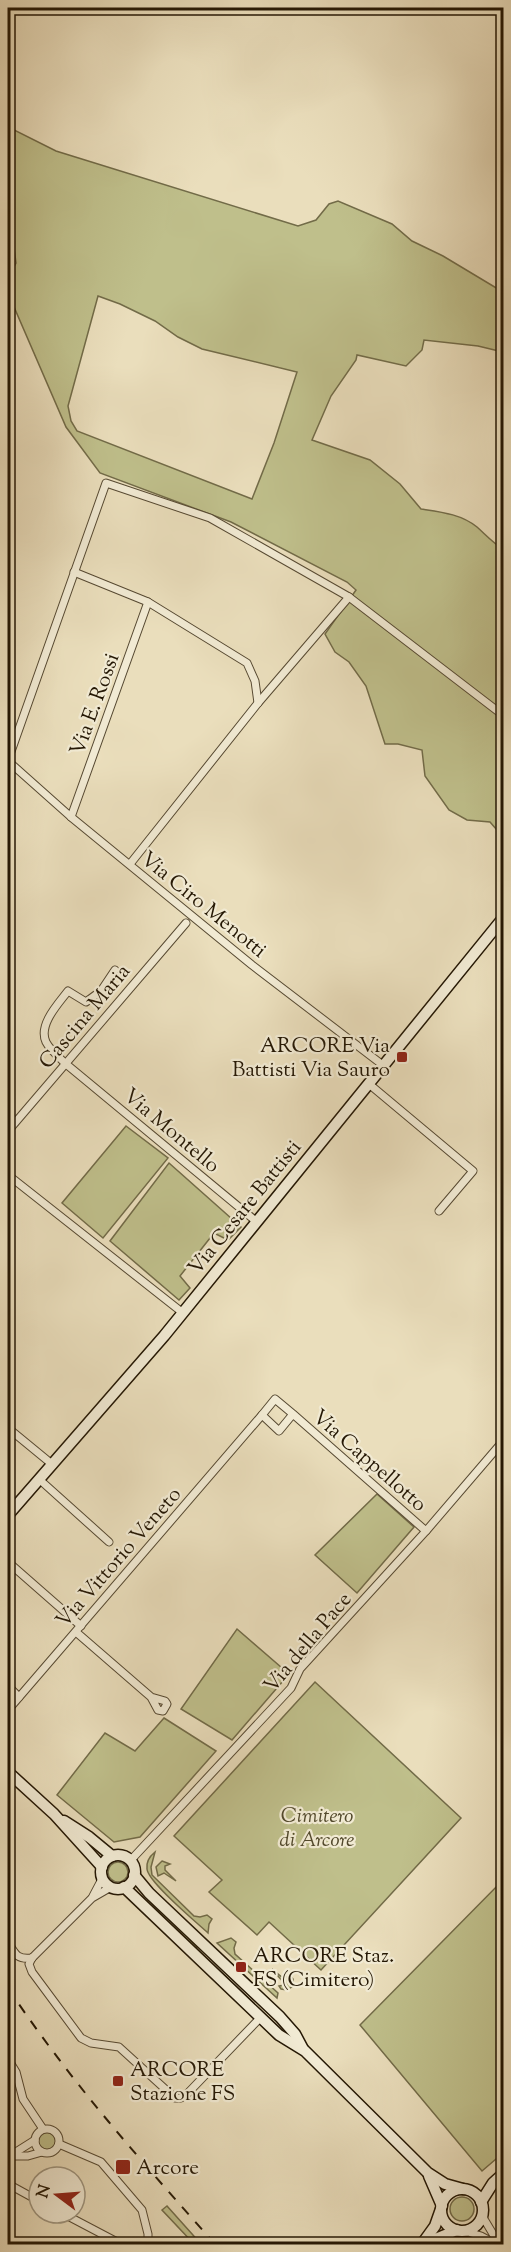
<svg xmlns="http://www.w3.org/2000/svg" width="511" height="2252" font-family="'Sorts Mill Goudy',serif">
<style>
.green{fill:#bfbf8b;stroke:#726b48;stroke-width:1.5;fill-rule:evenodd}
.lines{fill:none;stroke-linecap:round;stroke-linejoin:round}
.street-casing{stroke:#564932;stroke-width:9}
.secondary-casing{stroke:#241704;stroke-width:13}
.street{stroke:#f1ead3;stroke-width:7}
.secondary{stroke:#f1ead3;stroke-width:10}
.rail{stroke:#241704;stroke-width:2;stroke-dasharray:10 10;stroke-linecap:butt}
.poi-dot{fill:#8f2418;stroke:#f1ead3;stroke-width:2}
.labels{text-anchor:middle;stroke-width:4.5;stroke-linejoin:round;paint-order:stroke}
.street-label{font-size:21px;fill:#241704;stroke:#f1ead3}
.poi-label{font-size:21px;fill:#241704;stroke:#f1ead3;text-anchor:start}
.park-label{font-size:21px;font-style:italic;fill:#52492c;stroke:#f1ead3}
</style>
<rect width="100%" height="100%" fill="#eadebc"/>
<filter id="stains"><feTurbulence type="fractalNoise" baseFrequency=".00333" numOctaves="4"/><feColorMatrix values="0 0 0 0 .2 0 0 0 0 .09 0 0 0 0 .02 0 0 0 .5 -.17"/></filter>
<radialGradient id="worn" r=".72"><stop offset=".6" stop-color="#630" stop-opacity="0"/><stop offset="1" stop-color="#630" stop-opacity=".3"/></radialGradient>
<g class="green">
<path d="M8,121L14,130L56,151L298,226L316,220L329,204L338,201L392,224L412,241L443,256L503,292V352L478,346L424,340L422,350L406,366L357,355L356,360L331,396L312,440L370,460L400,484L421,509C441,512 461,514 477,527C486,535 493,543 503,549V837L490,822L467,820L449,810L425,776L422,750L398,744H385L366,686L349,662L335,652L325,634L356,590L347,582L231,522L100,473L66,427L8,293V278L16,263L12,233L8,174ZM98,296L120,304L155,321L178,337L202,349L297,372L274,443L252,499L77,431L71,421L68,406Z"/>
<polygon points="126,1126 168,1158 103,1238 62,1203"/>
<polygon points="169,1163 241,1227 228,1240 214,1233 180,1276 190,1288 179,1300 110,1241"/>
<polygon points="377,1494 414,1527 357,1593 315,1555"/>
<polygon points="237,1629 289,1674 232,1740 181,1709"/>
<polygon points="315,1682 461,1818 321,1970 269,1922 257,1935 209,1892 222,1880 174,1836"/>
<polygon points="164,1718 216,1751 140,1837 114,1842 57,1795 105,1733 135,1751"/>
<path d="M155,1852L151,1867L152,1875L194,1916L200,1917L207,1915L212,1919L209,1924L208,1933C196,1922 148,1882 147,1869C146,1862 150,1856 155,1852Z"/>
<polygon points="162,1861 170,1864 165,1866 165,1870 176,1881 164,1873 158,1876 156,1867"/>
<circle cx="118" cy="1872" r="10"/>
<polygon points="503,1880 503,2153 482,2171 360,2025"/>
<polygon points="150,1898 199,1945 196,1948 147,1902"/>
<polygon points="231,1938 236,1942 234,1948 235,1954 278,1993 277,1998 217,1943"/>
<polygon points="272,1969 283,1978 290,1975 293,1979 293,1986 287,1990 281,1989 279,1986 284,1985 284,1983"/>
<circle cx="47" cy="2141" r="9"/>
<circle cx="462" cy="2209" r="12"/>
<polygon points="167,2206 201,2244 194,2244 162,2210"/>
</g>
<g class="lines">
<defs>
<g id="street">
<polyline points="74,572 148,602 247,663 255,681 258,703"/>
<polyline points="8,760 106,483 210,518 349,597 504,716"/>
<polyline points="8,761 71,817 252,965 384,1066"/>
<polyline points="71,817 148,602"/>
<polyline points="130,864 258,703 349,597"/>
<path d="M115,970L101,991L86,1002L68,991C58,1004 38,1025 46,1042C50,1050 60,1058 66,1064L257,1222"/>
<polyline points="369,1084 473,1171 439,1211"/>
<polyline points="8,1131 186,923"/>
<polyline points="8,1175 183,1313"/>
<polyline points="293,1414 279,1431 262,1415 275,1399 293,1414 426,1531"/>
<polyline points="8,1428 53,1465"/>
<polyline points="40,1480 109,1542"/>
<polyline points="8,1562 81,1626"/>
<polyline points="76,1632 151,1697 158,1710 163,1711 167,1704 165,1701 151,1697"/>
<polyline points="8,1686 19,1697"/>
<polyline points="8,1710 262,1415"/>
<polyline points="130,1861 291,1688 300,1669 426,1531 504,1440"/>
<polyline points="8,1885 9,1884"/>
<polyline points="93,1896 102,1879"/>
<path d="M8,1942C15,1954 17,1960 32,1958"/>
<polyline points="32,1958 29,1964 32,1972 81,2038 91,2043 119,2047 175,2098 181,2098 186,2095 261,2017"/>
<polyline points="32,1958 92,1898 111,1887"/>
<polyline points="8,2059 16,2072 23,2099 43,2129"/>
<circle cx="47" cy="2141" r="12"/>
<polyline points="59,2144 101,2162 142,2210 148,2234 148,2244"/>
<polyline points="13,2156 28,2156 42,2152"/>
<polyline points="8,2157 35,2140"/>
<polyline points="8,2184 39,2201"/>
<polyline points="483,2209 484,2219 499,2244"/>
<polyline points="62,2213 121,2244"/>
<polyline points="465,2231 481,2236 496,2244"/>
</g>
<g id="secondary">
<polyline points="8,1515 164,1336 504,917"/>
<polyline points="8,1772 54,1814 102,1867"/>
<polyline points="64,1821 89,1837 112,1856"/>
<circle cx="118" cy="1872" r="17"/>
<polyline points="134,1875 149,1893 280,2017 295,2034 303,2049"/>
<polyline points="124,1887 279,2035 305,2051 428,2173 445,2184 463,2189"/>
<polyline points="429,2176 442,2206"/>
<circle cx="462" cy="2210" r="21"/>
<polyline points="481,2202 493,2183 504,2173"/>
<polyline points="422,2244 435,2226 441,2209"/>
<polyline points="423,2244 457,2230"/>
</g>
</defs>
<use href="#street" class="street-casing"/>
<use href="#secondary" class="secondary-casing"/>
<use href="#street" class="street"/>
<use href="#secondary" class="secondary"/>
<path class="rail" d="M8,1988C70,2081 141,2161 215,2244"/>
</g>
<g class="poi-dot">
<rect x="396" y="1051" width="12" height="12" rx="3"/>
<rect x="235" y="1961" width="12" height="12" rx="3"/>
<rect x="112" y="2075" width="12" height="12" rx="3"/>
<rect x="115" y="2159" width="16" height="16" rx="3"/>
</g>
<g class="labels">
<g class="street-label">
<text transform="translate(94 704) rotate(-70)" y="7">Via E. Rossi</text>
<text transform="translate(204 904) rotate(39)" y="7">Via Ciro Menotti</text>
<text transform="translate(84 1016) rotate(-50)" y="7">Cascina Maria</text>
<text transform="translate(172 1130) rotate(40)" y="7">Via Montello</text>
<text transform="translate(244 1207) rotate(-51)" y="7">Via Cesare Battisti</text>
<text transform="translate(370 1460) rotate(41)" y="7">Via Cappellotto</text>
<text transform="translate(118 1557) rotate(-49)" y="7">Via Vittorio Veneto</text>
<text transform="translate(307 1642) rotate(-50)" y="7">Via della Pace</text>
</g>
<g class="poi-label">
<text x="390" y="1052" text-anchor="end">ARCORE Via<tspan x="390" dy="24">Battisti Via Sauro</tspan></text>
<text x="253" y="1962">ARCORE Staz.<tspan x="253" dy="24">FS (Cimitero)</tspan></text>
<text x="130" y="2076">ARCORE<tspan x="130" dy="24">Stazione FS</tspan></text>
<text x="136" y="2174">Arcore</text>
</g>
<g class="park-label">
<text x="317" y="1822">Cimitero<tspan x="317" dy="24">di Arcore</tspan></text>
</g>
</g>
<rect width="511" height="2252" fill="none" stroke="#eadebc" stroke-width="30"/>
<rect x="9" y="9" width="493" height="2234" fill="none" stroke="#241704" stroke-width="3"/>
<rect x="15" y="15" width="481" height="2222" fill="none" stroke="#241704" stroke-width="1.5"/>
<g transform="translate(57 2195) rotate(286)"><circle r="28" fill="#f1ead3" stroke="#9f9680" stroke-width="1.5"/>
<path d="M0-4.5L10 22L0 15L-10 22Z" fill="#8f2418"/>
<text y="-9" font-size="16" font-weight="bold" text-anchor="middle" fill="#241704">N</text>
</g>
<rect width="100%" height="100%" filter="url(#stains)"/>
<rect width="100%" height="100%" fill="url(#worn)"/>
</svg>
